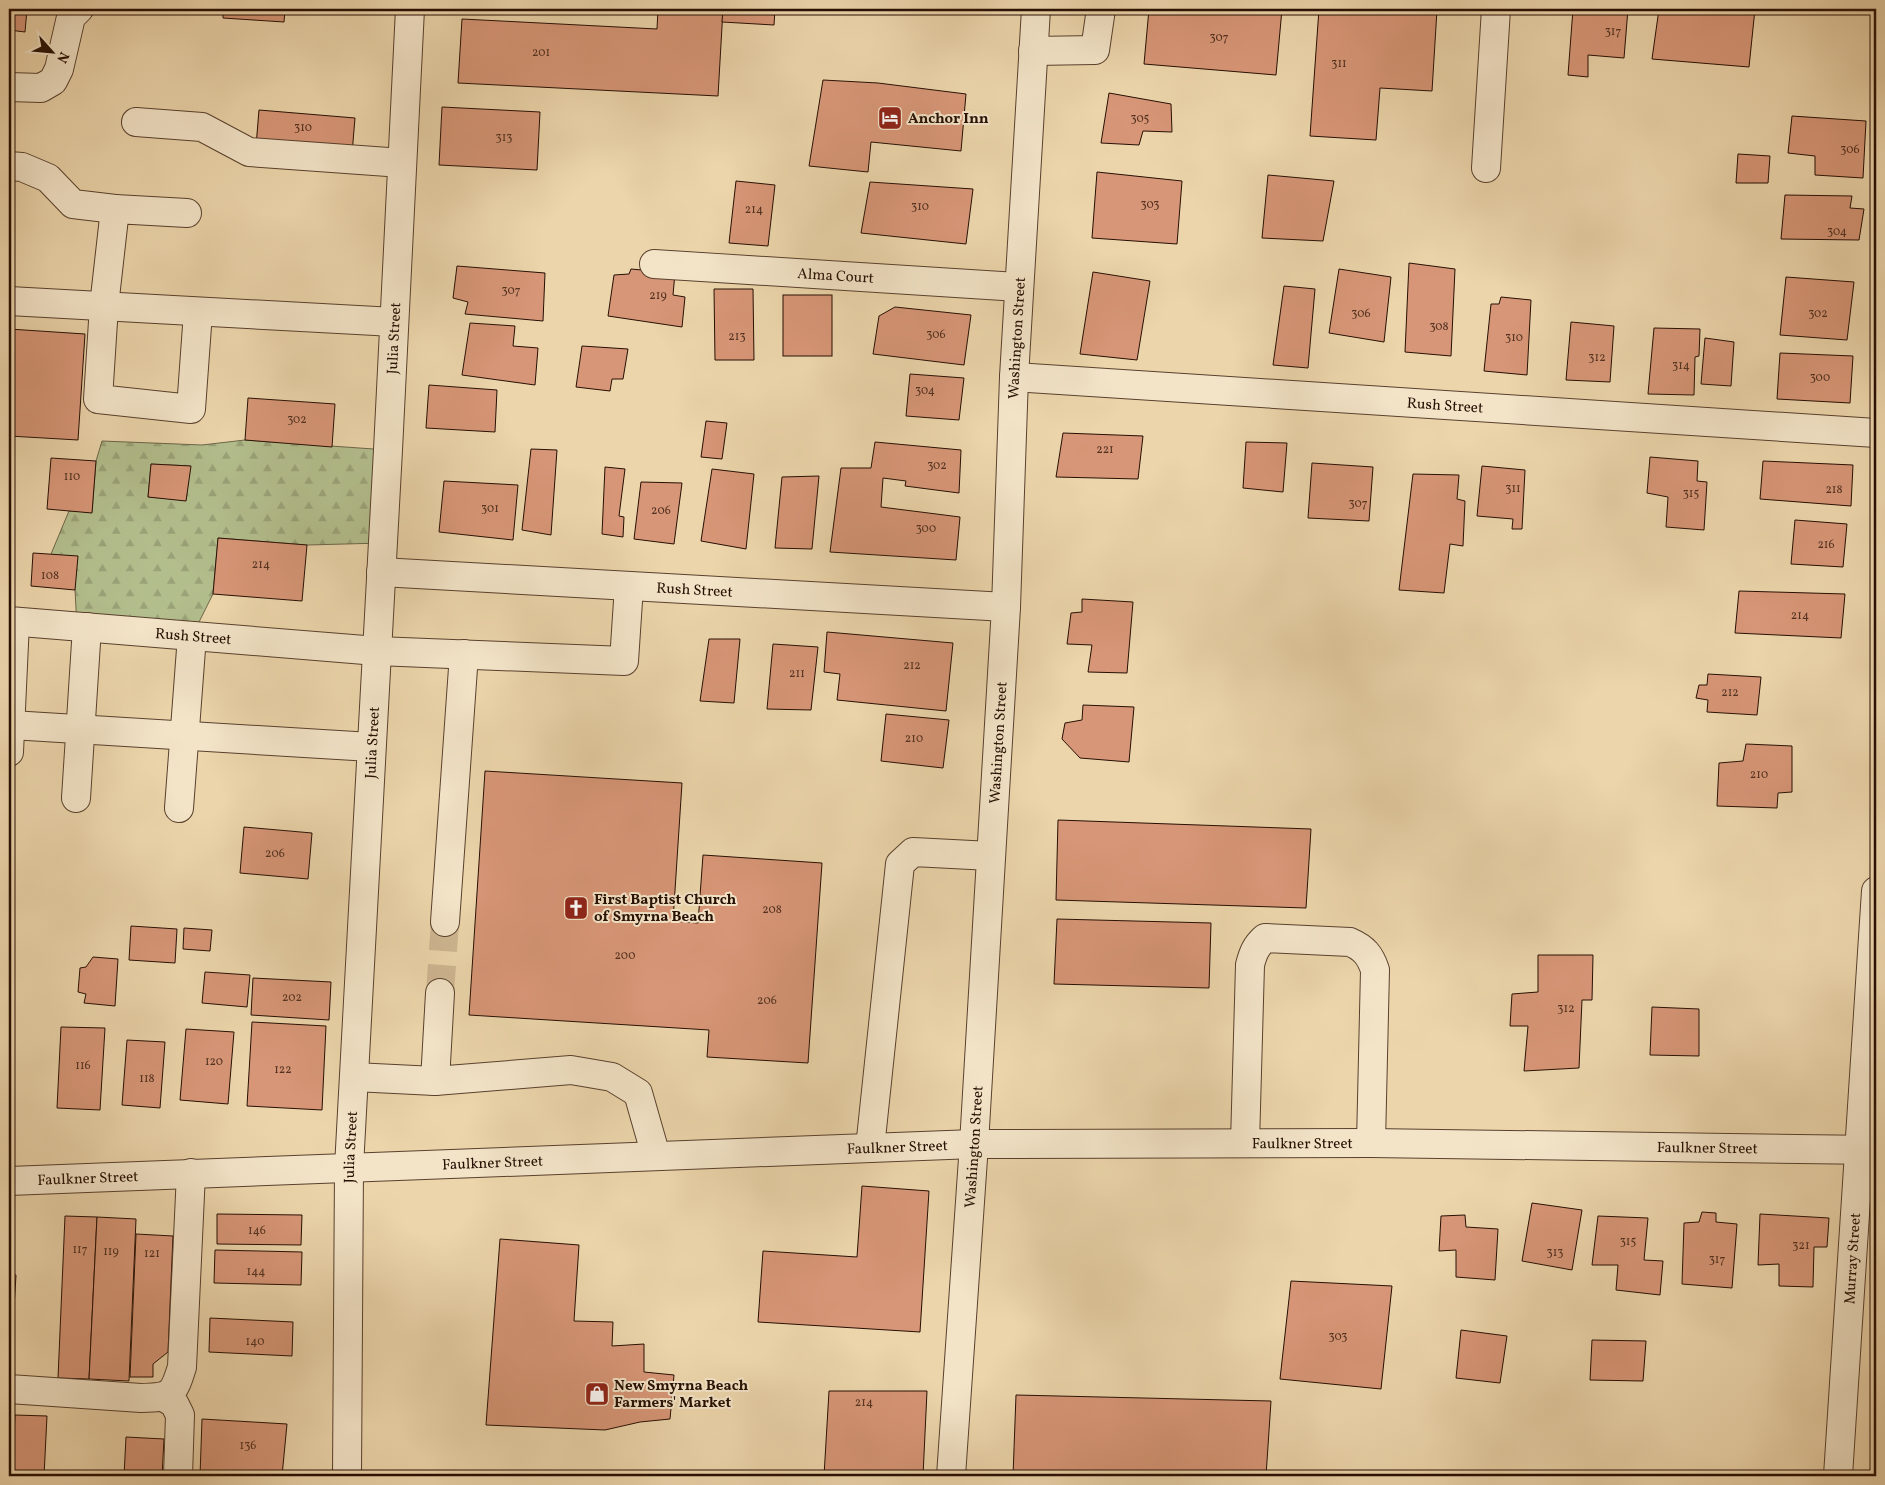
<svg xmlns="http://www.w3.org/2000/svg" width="1885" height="1485" font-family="Vollkorn,serif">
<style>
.forest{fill:url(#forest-firs);stroke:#6c6648;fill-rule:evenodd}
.building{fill:#d79677;stroke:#260f03}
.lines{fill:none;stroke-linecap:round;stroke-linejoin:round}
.minor-tunnel{stroke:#ceb792;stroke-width:28;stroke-dasharray:28 14;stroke-linecap:butt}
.minor-casing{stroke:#58402d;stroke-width:30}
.minor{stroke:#f3e4c8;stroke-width:28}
.labels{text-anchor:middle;stroke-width:4;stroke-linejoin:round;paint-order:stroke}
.number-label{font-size:12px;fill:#523120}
.poi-label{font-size:15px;font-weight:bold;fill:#260f03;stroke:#f3e4c8;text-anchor:start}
.street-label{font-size:15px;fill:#260f03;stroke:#f3e4c8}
</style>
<defs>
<pattern id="forest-firs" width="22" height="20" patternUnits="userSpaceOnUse" patternTransform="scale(1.25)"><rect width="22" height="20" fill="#b3be8d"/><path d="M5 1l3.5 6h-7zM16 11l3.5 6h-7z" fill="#9aa278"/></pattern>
</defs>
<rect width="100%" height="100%" fill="#ecd5ab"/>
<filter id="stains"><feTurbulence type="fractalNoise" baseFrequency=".004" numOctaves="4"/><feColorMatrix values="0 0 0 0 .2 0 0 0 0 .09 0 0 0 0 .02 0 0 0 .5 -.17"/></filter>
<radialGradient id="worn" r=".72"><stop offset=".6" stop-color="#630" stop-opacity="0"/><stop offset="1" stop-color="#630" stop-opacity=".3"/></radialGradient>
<path class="forest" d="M245,440L388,450L383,543L307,545L218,538L213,594L192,636L77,627L75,590L51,554L69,511L92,512L96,461L102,441L202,445ZM151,464L190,466L186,500L148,497Z"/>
<g class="building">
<polygon points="9,9 27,9 25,32 9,30"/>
<polygon points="223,9 285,9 284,22 223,18"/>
<polygon points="658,9 723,9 718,96 458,83 462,19 657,29"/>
<polygon points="723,9 775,9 774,25 722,22"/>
<polygon points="966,9 999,9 998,11"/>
<polygon points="1149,9 1282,9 1276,75 1144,64"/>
<polygon points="1319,9 1437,10 1432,91 1380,88 1376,140 1310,136"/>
<polygon points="1573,9 1628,9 1624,58 1588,55 1588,77 1568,75"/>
<polygon points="1659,9 1755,9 1749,67 1652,59"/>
<polygon points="823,80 878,83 966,94 961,151 871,142 868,172 809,166"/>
<polygon points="1109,93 1171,104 1172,132 1143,131 1139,145 1101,143"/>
<polygon points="442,107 540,112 537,170 439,165"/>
<polygon points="259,110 355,118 352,154 256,146"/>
<polygon points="1792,116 1866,121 1863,178 1815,175 1815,156 1788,153"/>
<polygon points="1738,154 1770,156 1768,183 1736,183"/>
<polygon points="1097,172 1182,181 1177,244 1092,238"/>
<polygon points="1268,175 1334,181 1323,241 1262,238"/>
<polygon points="736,181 775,185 768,246 729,243"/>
<polygon points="870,182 973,189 966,244 861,233"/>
<polygon points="1785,195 1852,196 1850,208 1864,209 1859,240 1781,239"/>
<polygon points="1409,263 1455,269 1451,356 1405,352"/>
<polygon points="457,266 545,273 543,321 465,314 468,302 453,298"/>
<polygon points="631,269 675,273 673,295 685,297 682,327 608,316 614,275 629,274"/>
<polygon points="1339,269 1391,277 1384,342 1329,333"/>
<polygon points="1093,272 1150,281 1137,360 1080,354"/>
<polygon points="1786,277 1854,282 1847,340 1780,335"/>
<polygon points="1284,286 1315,289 1308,368 1273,365"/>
<polygon points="714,289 753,289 754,360 715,360"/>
<rect x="783" y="295" width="49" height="61"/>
<polygon points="1501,297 1531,300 1527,375 1484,371 1491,304 1499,304"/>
<polygon points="895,307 971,315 964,365 873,354 879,316"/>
<polygon points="1571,322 1614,326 1610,382 1566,380"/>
<polygon points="470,323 515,326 513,346 538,348 535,385 462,375"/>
<polygon points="1654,328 1700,329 1699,356 1695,357 1694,395 1648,394"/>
<polygon points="9,329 85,334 78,440 9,436"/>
<polygon points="1705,338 1734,342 1731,386 1701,384"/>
<polygon points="582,346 628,349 623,379 612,379 610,391 576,387"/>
<polygon points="1780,353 1853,356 1850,403 1777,399"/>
<polygon points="910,374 964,378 959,420 906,416"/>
<polygon points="429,385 497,390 495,432 426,428"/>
<polygon points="248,398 335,404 332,447 245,440"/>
<polygon points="706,421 727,423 722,459 701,457"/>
<polygon points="1063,433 1143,436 1138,479 1056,477"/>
<polygon points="875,442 961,450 959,493 905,486 906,481 883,478 881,507 960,517 956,560 830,552 841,468 871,468"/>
<polygon points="1246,442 1287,443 1283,492 1243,488"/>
<polygon points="531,449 557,450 551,535 522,530"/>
<polygon points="1650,457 1698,461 1697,481 1707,482 1704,530 1666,527 1668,497 1647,493"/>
<polygon points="51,458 96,461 92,513 47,509"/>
<polygon points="1763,461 1853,465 1851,506 1760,499"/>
<polygon points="1312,463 1373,467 1369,521 1308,518"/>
<polygon points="151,464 191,466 186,501 148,497"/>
<polygon points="1482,466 1525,470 1522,529 1512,529 1513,519 1477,516"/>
<polygon points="605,467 625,469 619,516 624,517 623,537 602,534"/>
<polygon points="712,469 754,474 746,549 701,541"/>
<polygon points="1413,474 1459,475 1457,499 1465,501 1463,546 1450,544 1444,593 1399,590"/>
<polygon points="819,476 812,549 775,548 782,477"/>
<polygon points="444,481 518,485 513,540 439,532"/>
<polygon points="641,482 682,483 674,544 634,539"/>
<polygon points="1795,520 1847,524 1843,567 1791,564"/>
<polygon points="218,538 307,545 302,601 213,594"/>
<polygon points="33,553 78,556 75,590 31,586"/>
<polygon points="1739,591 1845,594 1841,638 1735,633"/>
<polygon points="1082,599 1133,602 1127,673 1088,672 1092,645 1067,644 1071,613 1082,612"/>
<polygon points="827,632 953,643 946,711 837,700 840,674 824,672"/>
<polygon points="709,639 740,639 734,703 700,701"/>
<polygon points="773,644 818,647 811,710 767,709"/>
<polygon points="1708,674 1761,677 1757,715 1707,712 1708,700 1696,698 1699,685 1707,685"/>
<polygon points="1083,705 1134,707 1129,762 1080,758 1062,739 1065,723 1082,720"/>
<polygon points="886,714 949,720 943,768 881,761"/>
<polygon points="1746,744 1792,746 1792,792 1778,793 1777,808 1717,806 1719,763 1743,761"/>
<polygon points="485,771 682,783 673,921 698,923 703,855 822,863 808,1063 707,1057 709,1030 469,1015"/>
<polygon points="1058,820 1311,829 1306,908 1056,900"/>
<polygon points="244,827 312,833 308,879 240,873"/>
<polygon points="1057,919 1211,923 1209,988 1054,984"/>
<polygon points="131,926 177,929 175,963 129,960"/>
<polygon points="184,928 212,930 210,951 183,949"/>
<polygon points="1538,955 1593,955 1592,1000 1582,1000 1579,1068 1524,1071 1528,1026 1510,1026 1512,994 1538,992"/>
<polygon points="93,957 118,959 115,1006 84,1003 86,994 78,992 80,968 86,967"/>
<polygon points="205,972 250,975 247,1007 202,1003"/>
<polygon points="253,978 331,982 329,1020 251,1015"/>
<polygon points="1652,1007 1699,1009 1699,1056 1650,1055"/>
<polygon points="252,1022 326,1026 322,1110 247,1106"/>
<polygon points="61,1027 105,1028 100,1110 57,1108"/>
<polygon points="186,1029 234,1032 228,1104 180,1100"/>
<polygon points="127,1040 165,1042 160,1108 122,1105"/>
<polygon points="862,1186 929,1191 920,1332 758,1322 763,1251 857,1257"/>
<polygon points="1532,1203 1582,1210 1572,1270 1522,1261"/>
<polygon points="1702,1212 1716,1213 1716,1222 1737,1224 1732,1288 1682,1284 1684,1223 1699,1222"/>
<polygon points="217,1214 302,1215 301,1245 217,1244"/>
<polygon points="1760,1214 1829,1218 1827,1247 1814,1247 1813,1287 1779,1286 1779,1264 1758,1265"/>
<polygon points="1465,1215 1466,1227 1498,1229 1495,1280 1456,1277 1456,1250 1439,1251 1441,1216"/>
<polygon points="65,1216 97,1217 89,1379 58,1378"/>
<polygon points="1598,1216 1648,1218 1644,1260 1663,1261 1660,1295 1616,1290 1618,1265 1592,1265"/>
<polygon points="97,1217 136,1219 129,1381 89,1379"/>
<polygon points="136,1234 173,1236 168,1352 153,1364 153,1377 130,1377"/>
<polygon points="500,1239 579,1245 574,1321 613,1322 612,1346 644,1344 644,1372 674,1375 670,1419 640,1422 605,1430 486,1425"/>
<polygon points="215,1250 302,1252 301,1285 214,1283"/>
<polygon points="9,1274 16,1275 10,1373 9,1373"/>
<polygon points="1291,1281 1392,1286 1381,1389 1280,1379"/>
<polygon points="210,1318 293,1322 292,1356 209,1352"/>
<polygon points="1461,1330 1507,1336 1500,1383 1456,1378"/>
<polygon points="1592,1340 1646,1341 1643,1381 1590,1380"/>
<polygon points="829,1391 927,1391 923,1476 824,1476"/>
<polygon points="1016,1395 1271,1401 1266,1476 1013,1476"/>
<polygon points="15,1415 47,1416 44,1476 12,1476"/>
<polygon points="202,1419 287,1424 282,1476 200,1476"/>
<polygon points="126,1437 164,1439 162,1476 124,1476"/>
</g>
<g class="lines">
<polyline class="minor-tunnel" points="440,993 445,922"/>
<defs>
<g id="minor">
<polyline points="1033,51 1095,50 1101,9"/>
<polyline points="9,87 41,88 53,81 59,69 71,17 79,9"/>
<polyline points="136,122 202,127 249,152 402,163"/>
<polyline points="9,166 22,167 48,178 73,204 115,209"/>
<polyline points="1486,168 1496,9"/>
<polyline points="187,213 115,209 104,306 98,399 191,409 198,312"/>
<path id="s1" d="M654,264L1019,287"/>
<polyline points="9,301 394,322"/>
<path id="s2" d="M1014,377L1876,433"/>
<path id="s3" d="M381,572L1006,607"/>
<path id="s4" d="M9,621L377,651L624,661L629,586"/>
<polyline points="11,725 371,747"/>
<polyline points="9,752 15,622"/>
<polyline points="76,798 87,627"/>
<polyline points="179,808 192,636"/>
<polyline points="445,922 464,654"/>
<polyline points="354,1077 435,1081 440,993"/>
<polyline points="435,1081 571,1070 612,1077 638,1093 656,1156"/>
<path d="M1245,1143L1250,965C1253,953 1256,946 1265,938L1350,942C1364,948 1370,955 1375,970L1371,1143"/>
<polyline points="870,1148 900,864 913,852 991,856"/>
<path id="s5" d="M9,1181L974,1144L1371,1143L1876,1150"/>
<path d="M9,1389L141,1398C171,1397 173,1396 182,1367L191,1173"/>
<polyline points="163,1397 174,1403 180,1415 178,1476"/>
<path id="s6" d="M347,1476L349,1167L388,450L410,9"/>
<path id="s7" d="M951,1476L974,1144L1006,607L1014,377L1036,9"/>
<path id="s8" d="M1838,1476L1876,891"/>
</g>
</defs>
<use href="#minor" class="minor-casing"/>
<use href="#minor" class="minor"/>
</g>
<defs>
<symbol id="hotel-square" viewBox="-11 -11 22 22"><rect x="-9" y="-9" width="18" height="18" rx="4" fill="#8f2418" stroke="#f3e4c8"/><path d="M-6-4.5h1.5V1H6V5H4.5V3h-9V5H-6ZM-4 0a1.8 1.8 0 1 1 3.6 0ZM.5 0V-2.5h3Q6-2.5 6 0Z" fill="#fff"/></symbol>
<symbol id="church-square" viewBox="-11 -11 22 22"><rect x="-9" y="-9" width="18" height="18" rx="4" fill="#8f2418" stroke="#f3e4c8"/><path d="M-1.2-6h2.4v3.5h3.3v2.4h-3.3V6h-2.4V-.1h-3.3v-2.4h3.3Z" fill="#fff"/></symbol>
<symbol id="shop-square" viewBox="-11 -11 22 22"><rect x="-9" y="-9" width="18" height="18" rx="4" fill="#8f2418" stroke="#f3e4c8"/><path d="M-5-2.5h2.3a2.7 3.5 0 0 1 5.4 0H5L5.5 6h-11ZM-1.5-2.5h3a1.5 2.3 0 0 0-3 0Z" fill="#fff"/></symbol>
</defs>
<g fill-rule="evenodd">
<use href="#hotel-square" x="876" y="104" width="28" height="28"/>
<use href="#church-square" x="562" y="894" width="28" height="28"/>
<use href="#shop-square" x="583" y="1380" width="28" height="28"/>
</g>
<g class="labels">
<g class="number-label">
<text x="1613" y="35">317</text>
<text x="1219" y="41">307</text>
<text x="541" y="56">201</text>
<text x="1339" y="67">311</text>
<text x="1140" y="122">305</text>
<text x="303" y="131">310</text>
<text x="504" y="141">313</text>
<text x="1850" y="153">306</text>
<text x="1150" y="208">303</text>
<text x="920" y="210">310</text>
<text x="754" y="213">214</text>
<text x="1837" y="235">304</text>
<text x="511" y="294">307</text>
<text x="658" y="299">219</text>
<text x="1361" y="317">306</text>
<text x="1818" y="317">302</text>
<text x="1439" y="330">308</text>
<text x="936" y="338">306</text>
<text x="737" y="340">213</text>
<text x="1514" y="341">310</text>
<text x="1597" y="361">312</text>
<text x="1681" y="369">314</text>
<text x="1820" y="381">300</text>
<text x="925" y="394">304</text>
<text x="297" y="423">302</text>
<text x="1105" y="453">221</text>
<text x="937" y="469">302</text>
<text x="72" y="480">110</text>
<text x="1513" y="492">311</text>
<text x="1834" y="493">218</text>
<text x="1691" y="497">315</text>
<text x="1358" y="507">307</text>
<text x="490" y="512">301</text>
<text x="661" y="514">206</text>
<text x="926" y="532">300</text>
<text x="1826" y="548">216</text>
<text x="261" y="568">214</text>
<text x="50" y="579">108</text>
<text x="1800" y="619">214</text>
<text x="912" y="669">212</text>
<text x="797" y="677">211</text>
<text x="1730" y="696">212</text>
<text x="914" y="742">210</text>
<text x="1759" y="778">210</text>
<text x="275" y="857">206</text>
<text x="772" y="913">208</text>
<text x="625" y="959">200</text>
<text x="292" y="1001">202</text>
<text x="767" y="1004">206</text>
<text x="1566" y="1012">312</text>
<text x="214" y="1065">120</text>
<text x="83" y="1069">116</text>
<text x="283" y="1073">122</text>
<text x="147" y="1082">118</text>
<text x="257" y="1234">146</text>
<text x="1628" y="1245">315</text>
<text x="1801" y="1249">321</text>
<text x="80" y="1253">117</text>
<text x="111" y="1255">119</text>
<text x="1555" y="1256">313</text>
<text x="152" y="1257">121</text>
<text x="1717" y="1263">317</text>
<text x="256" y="1275">144</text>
<text x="1338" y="1340">303</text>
<text x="255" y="1345">140</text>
<text x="864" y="1406">214</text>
<text x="248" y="1449">136</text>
</g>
<g class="poi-label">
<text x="908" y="123">Anchor Inn</text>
<text x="594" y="904">First Baptist Church<tspan x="594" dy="17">of Smyrna Beach</tspan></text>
<text x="614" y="1390">New Smyrna Beach<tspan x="614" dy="17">Farmers' Market</tspan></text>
</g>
<g class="street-label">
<text dy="5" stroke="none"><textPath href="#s1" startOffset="182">Alma Court</textPath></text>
<text dy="5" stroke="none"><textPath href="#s6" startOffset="1139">Julia Street</textPath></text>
<text dy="5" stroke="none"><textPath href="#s7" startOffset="1140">Washington Street</textPath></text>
<text dy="5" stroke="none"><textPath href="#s2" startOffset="432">Rush Street</textPath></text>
<text dy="5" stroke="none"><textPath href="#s3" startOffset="314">Rush Street</textPath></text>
<text dy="5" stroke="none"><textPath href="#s4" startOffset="185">Rush Street</textPath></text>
<text dy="5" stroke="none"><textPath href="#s6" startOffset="734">Julia Street</textPath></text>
<text dy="5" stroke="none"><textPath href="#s7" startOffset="735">Washington Street</textPath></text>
<text dy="5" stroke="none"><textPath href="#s5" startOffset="1294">Faulkner Street</textPath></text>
<text dy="5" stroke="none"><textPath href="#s6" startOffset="329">Julia Street</textPath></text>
<text dy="5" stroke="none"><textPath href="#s5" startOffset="889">Faulkner Street</textPath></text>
<text dy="5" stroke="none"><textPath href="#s7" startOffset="330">Washington Street</textPath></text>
<text dy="5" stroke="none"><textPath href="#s5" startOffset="1699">Faulkner Street</textPath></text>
<text dy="5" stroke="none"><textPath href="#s5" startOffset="484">Faulkner Street</textPath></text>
<text dy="5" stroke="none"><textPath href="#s5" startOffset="79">Faulkner Street</textPath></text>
<text dy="5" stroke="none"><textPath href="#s8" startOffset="218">Murray Street</textPath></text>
</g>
</g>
<rect width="1885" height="1485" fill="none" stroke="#ecd5ab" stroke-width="30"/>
<rect x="10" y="10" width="1865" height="1465" fill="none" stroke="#260f03" stroke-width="2.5"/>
<rect x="15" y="15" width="1855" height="1455" fill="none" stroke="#260f03"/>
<g transform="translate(52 52) rotate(117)" stroke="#f3e4c8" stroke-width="4" paint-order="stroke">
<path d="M0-4L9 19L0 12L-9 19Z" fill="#260f03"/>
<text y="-8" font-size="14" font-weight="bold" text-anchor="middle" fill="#260f03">N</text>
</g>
<rect width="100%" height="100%" filter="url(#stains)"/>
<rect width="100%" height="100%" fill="url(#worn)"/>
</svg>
